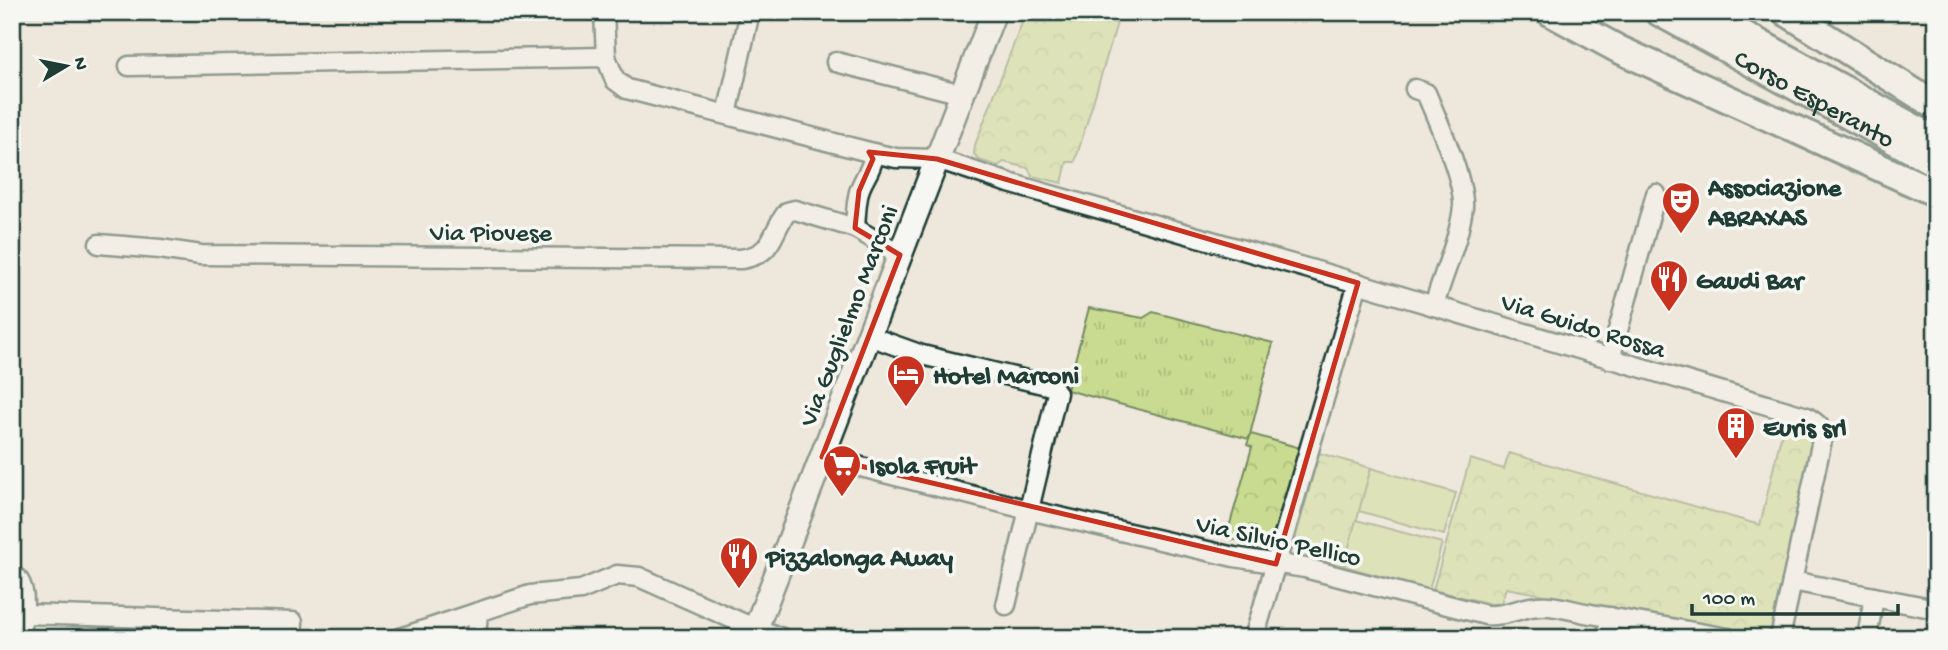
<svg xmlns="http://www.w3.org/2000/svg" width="1948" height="650" font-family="'Gochi Hand',sans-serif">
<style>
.grass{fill:url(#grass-tufts);stroke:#748c62;stroke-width:2}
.park{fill:url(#park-crowns);stroke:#748c62;stroke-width:2}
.pitch{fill:#c8db90;stroke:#748c62;stroke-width:2}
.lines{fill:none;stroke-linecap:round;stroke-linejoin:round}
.minor-casing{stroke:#1f3d34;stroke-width:23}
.major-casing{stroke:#1f3d34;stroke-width:28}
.highway-casing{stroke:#1f3d34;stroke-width:32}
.minor{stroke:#f6f6f2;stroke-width:18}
.major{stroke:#f6f6f2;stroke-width:23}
.highway{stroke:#f6f6f2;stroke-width:26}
.marked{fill:none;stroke:#c8321e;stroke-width:5;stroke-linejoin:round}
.labels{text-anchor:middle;stroke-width:7;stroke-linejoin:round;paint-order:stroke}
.street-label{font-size:26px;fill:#1f3d34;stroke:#f6f6f2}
.poi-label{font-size:26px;font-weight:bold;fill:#1f3d34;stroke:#f6f6f2;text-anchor:start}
</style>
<defs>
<pattern id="grass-tufts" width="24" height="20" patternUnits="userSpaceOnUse" patternTransform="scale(1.75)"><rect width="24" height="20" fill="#c8db90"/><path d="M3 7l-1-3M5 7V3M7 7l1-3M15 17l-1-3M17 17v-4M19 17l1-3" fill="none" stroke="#abbd7d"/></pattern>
<pattern id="park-crowns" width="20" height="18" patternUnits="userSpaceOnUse" patternTransform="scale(1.75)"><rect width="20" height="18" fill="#c8db90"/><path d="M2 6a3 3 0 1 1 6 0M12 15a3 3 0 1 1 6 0" fill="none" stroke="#abbd7d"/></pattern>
</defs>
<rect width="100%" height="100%" fill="#eee7db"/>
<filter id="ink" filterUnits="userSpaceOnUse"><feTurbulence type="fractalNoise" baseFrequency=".0143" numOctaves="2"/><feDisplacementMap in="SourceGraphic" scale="14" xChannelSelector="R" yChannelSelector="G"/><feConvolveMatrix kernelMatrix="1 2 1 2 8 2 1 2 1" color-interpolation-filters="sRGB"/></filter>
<g filter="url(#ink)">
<polygon class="grass" points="1089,308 1143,318 1153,312 1273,343 1249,439 1067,390"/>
<g class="park">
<polygon points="1026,12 1080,12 1117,23 1075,162 1067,162 1062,183 1032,176 1028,168 1004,162 998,166 979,160 974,154 975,145"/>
<polygon points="1785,419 1810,426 1817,435 1774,627 1762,635 1506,588 1500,606 1433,590 1470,459 1504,469 1509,453 1760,525"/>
<polygon points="1251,434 1300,448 1271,541 1262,545 1226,538 1252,447 1247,445"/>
<polygon points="1319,453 1371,468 1344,566 1303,557 1298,547 1294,544"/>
</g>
<g class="pitch">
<polygon points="1371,468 1456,493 1444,535 1359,511"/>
<polygon points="1356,520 1442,543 1429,590 1344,566"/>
</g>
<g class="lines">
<defs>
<g id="minor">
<polyline points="604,12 606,57"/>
<polyline points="836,62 962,94"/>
<path d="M129,66L606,57L615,80L627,89L869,152L896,158L937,159L1009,183L1320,272L1807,417C1818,424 1823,427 1822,440L1780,638"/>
<path d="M1415,89L1426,93C1437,119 1465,181 1463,207C1459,241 1443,273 1434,306"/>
<polyline points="727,114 750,12"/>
<path d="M855,228C856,216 856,204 859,192C862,180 871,171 873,159L869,152"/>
<path d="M99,244L160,249L201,255L741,259C775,254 770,234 787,212L795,210L855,228L900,255"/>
<polyline points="869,336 922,355 1047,385 1053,387 1057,393 1006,605"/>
<polyline points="1610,359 1656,194"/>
<path d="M822,457L1029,510L1234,557L1305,568L1486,615C1509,617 1524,604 1549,606C1563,607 1577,612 1591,614C1637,622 1683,630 1728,638"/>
<path d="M12,578L18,579C29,595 22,620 19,638"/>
<polyline points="1792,581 1936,609"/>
<polyline points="23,614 293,622 292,638"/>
<polyline points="400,638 530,595 581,590 617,575 639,577 742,623 782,638"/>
<polyline points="476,638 478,612"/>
<polyline points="1254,638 1358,283"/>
<polyline points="1607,638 1610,617"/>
<polyline points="1867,638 1874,597"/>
</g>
<polyline id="major" points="752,638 994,12"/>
<g id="highway">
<polyline points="1550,12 1618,49 1936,193"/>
<path id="s1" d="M1659,12L1936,163"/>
<polyline points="1702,12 1936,140"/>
<polyline points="1786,12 1936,106"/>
</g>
</defs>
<use href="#minor" class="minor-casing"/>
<use href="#major" class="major-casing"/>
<use href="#highway" class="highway-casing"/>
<use href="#minor" class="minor"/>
<use href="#major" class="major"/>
<use href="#highway" class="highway"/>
</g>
</g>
<path d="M0 0H1948V650H0ZM869,152L937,159L1358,283L1276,564L822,457L900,255L855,228L859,191L873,159Z" fill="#eee7db" fill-opacity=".55" fill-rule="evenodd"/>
<path class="marked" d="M869,152L937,159L1358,283L1276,564L822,457L900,255L855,228L859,191L873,159Z"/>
<defs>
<symbol id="theatre-pin" viewBox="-11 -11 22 30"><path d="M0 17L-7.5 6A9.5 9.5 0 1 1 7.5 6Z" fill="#c8321e" stroke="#f6f6f2"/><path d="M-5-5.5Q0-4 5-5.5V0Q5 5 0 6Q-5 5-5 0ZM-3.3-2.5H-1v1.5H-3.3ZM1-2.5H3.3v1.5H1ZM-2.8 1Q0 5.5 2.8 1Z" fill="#fff"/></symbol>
<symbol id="restaurant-pin" viewBox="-11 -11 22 30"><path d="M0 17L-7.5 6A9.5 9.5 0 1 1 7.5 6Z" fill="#c8321e" stroke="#f6f6f2"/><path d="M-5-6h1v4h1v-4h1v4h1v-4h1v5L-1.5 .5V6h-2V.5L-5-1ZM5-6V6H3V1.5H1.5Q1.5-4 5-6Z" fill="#fff"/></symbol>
<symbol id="hotel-pin" viewBox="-11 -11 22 30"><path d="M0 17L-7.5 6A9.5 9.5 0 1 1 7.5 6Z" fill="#c8321e" stroke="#f6f6f2"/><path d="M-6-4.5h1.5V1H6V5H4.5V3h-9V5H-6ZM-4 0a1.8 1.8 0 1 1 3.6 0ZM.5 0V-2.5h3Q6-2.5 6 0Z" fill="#fff"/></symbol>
<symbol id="building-pin" viewBox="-11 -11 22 30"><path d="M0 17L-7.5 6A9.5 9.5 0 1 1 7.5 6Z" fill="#c8321e" stroke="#f6f6f2"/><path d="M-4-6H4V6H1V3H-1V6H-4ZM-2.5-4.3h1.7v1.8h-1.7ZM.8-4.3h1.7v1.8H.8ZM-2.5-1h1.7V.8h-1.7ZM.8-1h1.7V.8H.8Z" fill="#fff"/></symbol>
<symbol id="supermarket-pin" viewBox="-11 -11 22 30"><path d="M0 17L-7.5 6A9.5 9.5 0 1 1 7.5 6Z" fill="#c8321e" stroke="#f6f6f2"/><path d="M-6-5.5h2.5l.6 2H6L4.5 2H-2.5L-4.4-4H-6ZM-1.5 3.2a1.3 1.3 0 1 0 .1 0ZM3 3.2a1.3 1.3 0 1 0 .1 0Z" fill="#fff"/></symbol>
</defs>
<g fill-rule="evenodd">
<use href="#theatre-pin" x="1659" y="179" width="44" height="60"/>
<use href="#restaurant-pin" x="1647" y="257" width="44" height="60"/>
<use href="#hotel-pin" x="884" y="352" width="44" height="60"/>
<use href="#building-pin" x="1714" y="404" width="44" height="60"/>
<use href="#supermarket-pin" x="820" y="442" width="44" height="60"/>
<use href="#restaurant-pin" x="717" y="534" width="44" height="60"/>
</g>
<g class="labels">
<g class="street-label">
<text dy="9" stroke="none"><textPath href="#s1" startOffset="178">Corso Esperanto</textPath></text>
<text x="491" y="240">Via Piovese</text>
<text transform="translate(847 315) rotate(-69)" y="9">Via Guglielmo Marconi</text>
<text transform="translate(1584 324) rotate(17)" y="9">Via Guido Rossa</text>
<text transform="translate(1279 539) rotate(12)" y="9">Via Silvio Pellico</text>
</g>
<g class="poi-label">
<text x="1708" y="195">Associazione<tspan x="1708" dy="30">ABRAXAS</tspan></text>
<text x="1696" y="288">Gaudi Bar</text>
<text x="933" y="383">Hotel Marconi</text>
<text x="1763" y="435">Euris srl</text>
<text x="869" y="473">Isola Fruit</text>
<text x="766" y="565">Pizzalonga Away</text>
</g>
</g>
<rect width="1948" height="650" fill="none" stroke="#f6f6f2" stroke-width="42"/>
<rect x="21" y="21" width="1906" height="608" fill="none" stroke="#1f3d34" stroke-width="2.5" filter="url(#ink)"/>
<g transform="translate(66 66) rotate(80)" stroke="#f6f6f2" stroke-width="5" paint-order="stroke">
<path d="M0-5L12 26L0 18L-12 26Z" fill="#1f3d34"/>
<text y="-10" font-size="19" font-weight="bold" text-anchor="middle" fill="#1f3d34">N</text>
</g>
<path d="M1692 604v10h206v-10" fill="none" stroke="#1f3d34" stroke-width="3.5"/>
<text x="1703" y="604" font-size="21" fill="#1f3d34" stroke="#f6f6f2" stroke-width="5" paint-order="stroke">100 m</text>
</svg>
